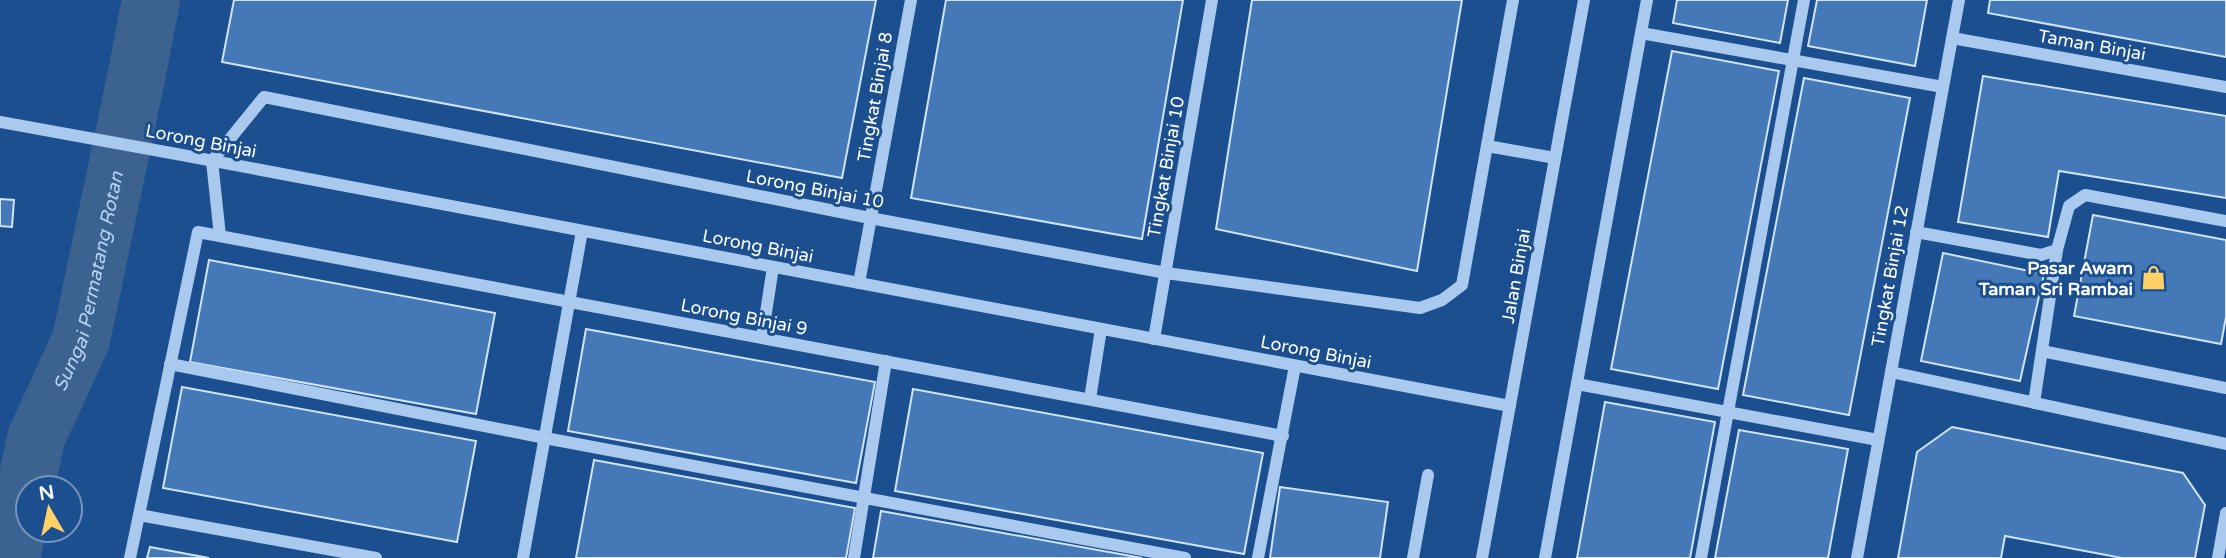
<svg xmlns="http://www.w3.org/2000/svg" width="2226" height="558" font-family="'Varela Round',sans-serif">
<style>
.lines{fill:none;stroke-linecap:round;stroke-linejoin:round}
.river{stroke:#3c6290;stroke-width:58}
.building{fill:#4478b7;stroke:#cfe3fa;stroke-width:2}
.minor{stroke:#a9c9ee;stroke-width:12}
.labels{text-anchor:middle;stroke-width:6;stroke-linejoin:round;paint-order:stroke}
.street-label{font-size:18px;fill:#fff;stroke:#1b4f8f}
.poi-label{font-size:18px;font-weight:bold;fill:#fff;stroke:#1b4f8f;text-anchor:end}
.water-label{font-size:19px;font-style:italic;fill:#b5d3f5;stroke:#1b4f8f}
</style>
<rect width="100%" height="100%" fill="#1b4f8f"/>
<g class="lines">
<path class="river" id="s1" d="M11,558L36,438L81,340L136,78L151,0"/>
</g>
<g class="building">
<polygon points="234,0 876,0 842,178 222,62"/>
<polygon points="946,0 1183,0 1142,239 911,198"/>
<polygon points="1252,0 1462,0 1417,271 1216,229"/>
<polygon points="1677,0 1788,0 1780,43 1673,23"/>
<polygon points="1817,0 1927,0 1915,66 1808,46"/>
<polygon points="1990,0 2226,0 2226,57 1988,13"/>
<polygon points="1672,51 1779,71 1718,389 1611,369"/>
<polygon points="1983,76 2226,116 2226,198 2059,171 2048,237 1958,222"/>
<polygon points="1804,78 1910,98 1849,415 1743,395"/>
<polygon points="0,199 14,200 12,227 0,226"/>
<polygon points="2093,215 2226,240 2226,317 2221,344 2074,316"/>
<polygon points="1943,253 2044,274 2020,381 1921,361"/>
<polygon points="209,260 495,313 476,414 190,362"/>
<polygon points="586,329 875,382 856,483 568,431"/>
<polygon points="182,387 476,441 457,542 163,488"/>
<polygon points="913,389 1263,453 1244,554 895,491"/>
<polygon points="1605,402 1715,422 1690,558 1577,558"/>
<polygon points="1952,427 2183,473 2205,505 2195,558 2122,558 2005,536 2001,558 1898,558 1917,452"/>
<polygon points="1739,430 1848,449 1828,558 1715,558"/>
<polygon points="594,460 855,508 846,558 576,558"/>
<polygon points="1280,487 1388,502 1380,558 1270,558"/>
<polygon points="881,511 1003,533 1142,558 873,558"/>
<polygon points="150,547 209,558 147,558"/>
</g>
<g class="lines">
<g class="minor">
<polyline points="1641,33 1943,87"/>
<polyline points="1952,38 2226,87"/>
<polyline points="0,122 182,155 1510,406"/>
<polyline points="1487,146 1555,158"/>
<polyline points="1916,232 2041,255 2057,250 2069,206 2085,195 2226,221"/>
<polyline points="220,236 212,161 264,97 870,218 1166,273 1420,308 1442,300 1462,285 1513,0"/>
<polyline points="859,283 911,0"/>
<polyline points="762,338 773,267"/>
<polyline points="1154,339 1212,0"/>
<polyline points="2042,351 2226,388"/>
<polyline points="170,364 545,438 1185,558"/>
<polyline points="1891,372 2226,444"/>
<polyline points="1577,384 1878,440"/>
<polyline points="1090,399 1101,329"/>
<polyline points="2034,403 2057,250"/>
<polyline points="139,515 376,558"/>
<polyline points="130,558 198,232 1283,436"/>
<polyline points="523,558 582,231"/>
<polyline points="854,558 886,361"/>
<polyline points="1258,558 1295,366"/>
<polyline points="1413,558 1428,475"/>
<polyline points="1482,558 1584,0"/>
<polyline points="1545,558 1647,0"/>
<polyline points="1701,558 1804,0"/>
<polyline points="1857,558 1959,0"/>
<polyline points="2218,558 2226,513"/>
</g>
</g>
<defs>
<symbol id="shop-bare" viewBox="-9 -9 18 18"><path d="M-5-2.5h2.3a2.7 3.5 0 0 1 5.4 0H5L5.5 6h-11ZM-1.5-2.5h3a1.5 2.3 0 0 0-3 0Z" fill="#ffd166" stroke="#1b4f8f" stroke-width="2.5" paint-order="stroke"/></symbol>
</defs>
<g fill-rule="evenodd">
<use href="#shop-bare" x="2136" y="260" width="35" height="35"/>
</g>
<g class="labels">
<g class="street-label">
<text transform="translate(2092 45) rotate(10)" y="6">Taman Binjai</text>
<text transform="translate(875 97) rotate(-80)" y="6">Tingkat Binjai 8</text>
<text transform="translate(201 141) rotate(11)" y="6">Lorong Binjai</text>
<text transform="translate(1166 167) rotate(-80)" y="6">Tingkat Binjai 10</text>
<text transform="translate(815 189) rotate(11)" y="6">Lorong Binjai 10</text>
<text transform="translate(758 246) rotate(11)" y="6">Lorong Binjai</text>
<text transform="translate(1516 276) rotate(-80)" y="6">Jalan Binjai</text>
<text transform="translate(1890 276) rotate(-80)" y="6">Tingkat Binjai 12</text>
<text transform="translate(744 317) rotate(11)" y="6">Lorong Binjai 9</text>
<text transform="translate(1316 352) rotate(11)" y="6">Lorong Binjai</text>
</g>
<g class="poi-label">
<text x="2133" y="274">Pasar Awam<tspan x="2133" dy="21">Taman Sri Rambai</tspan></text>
</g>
<g class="water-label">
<text dy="7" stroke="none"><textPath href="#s1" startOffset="289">Sungai Permatang Rotan</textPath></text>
</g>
</g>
<g transform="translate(49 509) rotate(351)"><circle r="33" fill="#1b4f8f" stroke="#7695bc" stroke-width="2"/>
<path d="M0-5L12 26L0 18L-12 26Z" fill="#ffd166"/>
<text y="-10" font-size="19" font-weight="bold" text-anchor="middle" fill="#ffffff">N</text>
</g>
</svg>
